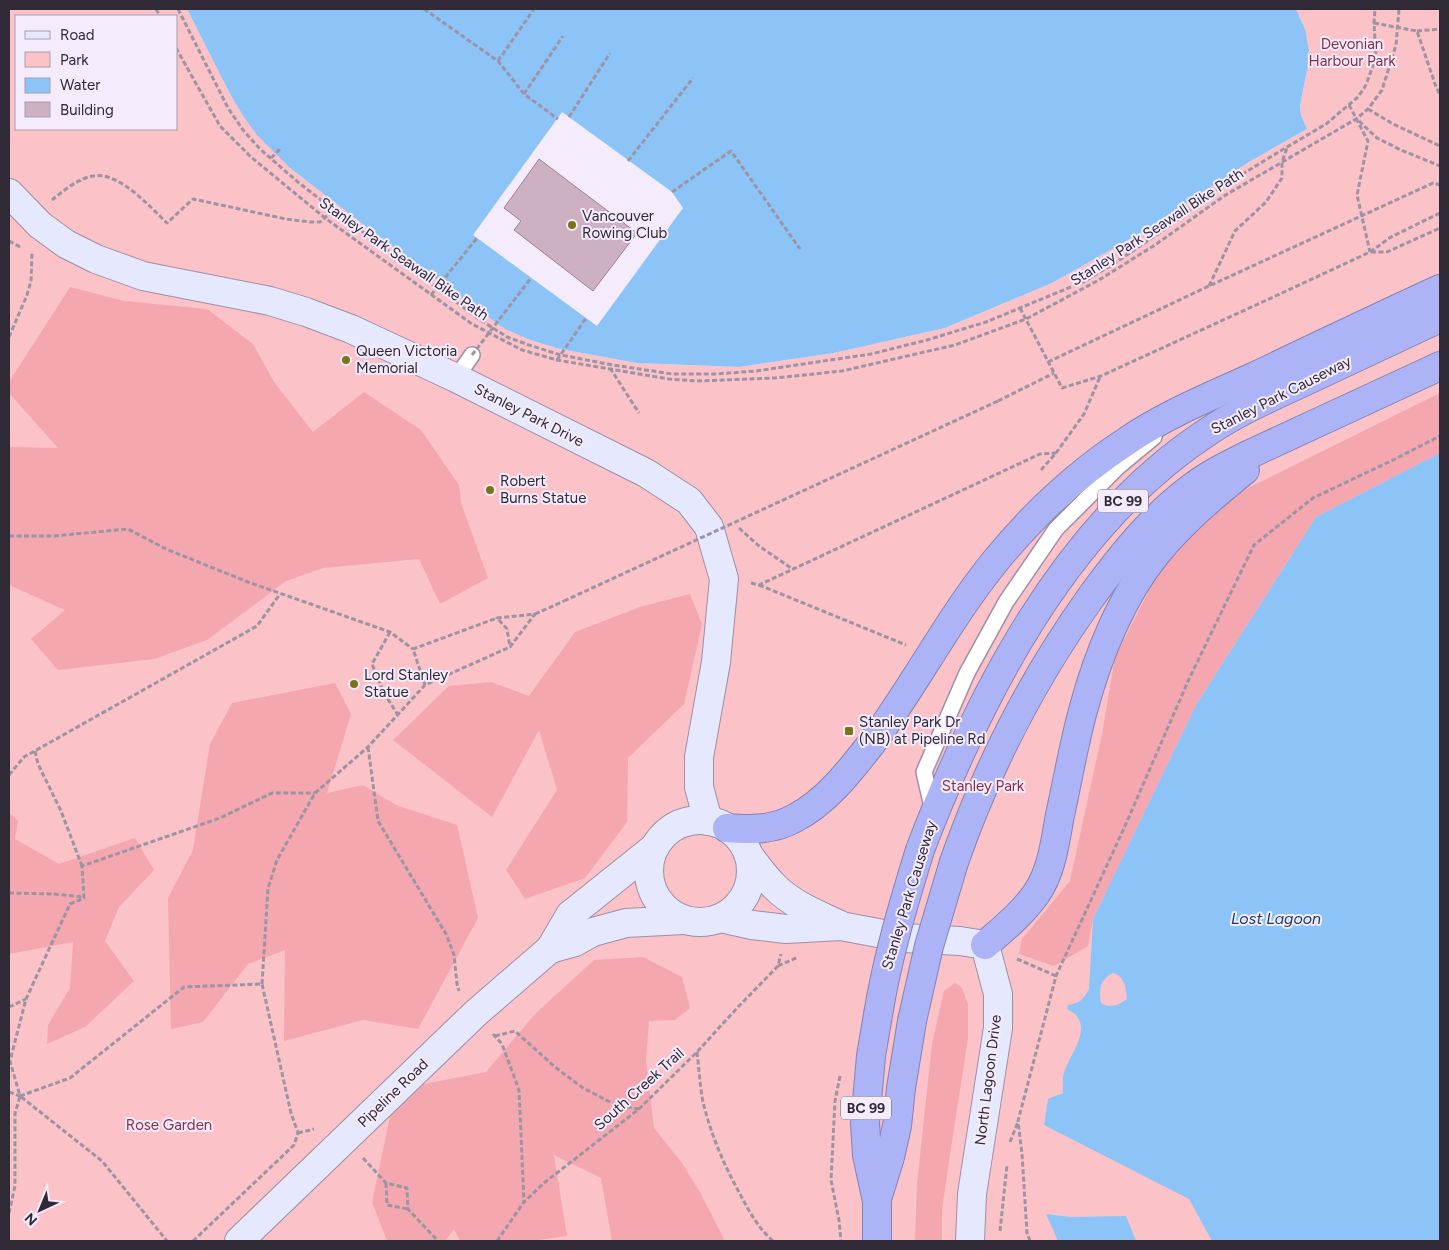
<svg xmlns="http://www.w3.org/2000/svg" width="1449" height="1250" font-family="Figtree,sans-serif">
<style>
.green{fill:#fbc2c8;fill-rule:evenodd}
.forest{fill:#f5a7b0}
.water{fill:#8dc4f7;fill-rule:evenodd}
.pier{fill:#f4ebfd}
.building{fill:#ceb0c3;stroke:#9d8092}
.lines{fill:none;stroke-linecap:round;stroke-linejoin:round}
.lane-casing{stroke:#9d8ea9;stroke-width:18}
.secondary-casing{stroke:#9d8ea9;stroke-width:30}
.highway-casing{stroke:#8184b3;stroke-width:30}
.path{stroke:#9c94a4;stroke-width:3;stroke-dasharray:5 2.5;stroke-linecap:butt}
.lane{stroke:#fff;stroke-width:15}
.secondary{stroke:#e6e8fd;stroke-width:28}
.highway{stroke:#acb4f7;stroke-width:28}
.highway-bridge-casing{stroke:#8184b3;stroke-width:30;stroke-linecap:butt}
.path-bridge{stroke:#9c94a4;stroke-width:3;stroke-dasharray:5 2.5;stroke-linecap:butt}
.highway-bridge{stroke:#acb4f7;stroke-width:28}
.poi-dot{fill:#7c7315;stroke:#f4ebfd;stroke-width:2}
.labels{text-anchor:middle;stroke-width:4;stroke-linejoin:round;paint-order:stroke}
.shield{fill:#f4ebfd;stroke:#6b6472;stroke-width:1}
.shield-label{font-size:14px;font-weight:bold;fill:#302a36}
.park-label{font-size:15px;fill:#892f42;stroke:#f4ebfd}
.poi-label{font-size:15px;fill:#302a36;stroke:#f4ebfd;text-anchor:start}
.street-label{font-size:15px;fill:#302a36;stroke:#f4ebfd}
.water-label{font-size:16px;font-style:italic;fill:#163e60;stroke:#f4ebfd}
</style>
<rect width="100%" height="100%" fill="#f4ebfd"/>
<path class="green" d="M9,9H187L229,92L243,116L257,134L290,168L408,259L505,329L530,340L560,349L637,363L739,367L834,353L945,328L1052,283L1139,234L1249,162L1307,129L1301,115L1300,105L1307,71L1305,29L1296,9H1440V1241H9ZM16,16H176V129H16Z"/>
<g class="forest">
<polygon points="70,287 124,301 207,309 253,344 274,382 313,432 364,392 421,430 459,485 461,503 488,578 440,604 419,559 323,568 286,581 207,640 154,659 58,670 31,639 65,610 9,585 9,447 58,448 9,393 9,382"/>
<polygon points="1440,393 1440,453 1316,517 1196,705 1093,919 1088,946 1054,966 1019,954 1022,939 1070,881 1102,734 1115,657 1165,559 1234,495"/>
<polygon points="690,594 702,624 684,704 628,758 627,822 585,878 525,899 506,870 557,790 539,730 492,817 393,740 449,686 491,682 529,696 575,632 640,607"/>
<polygon points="335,683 351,714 327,793 363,785 396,805 457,825 478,918 418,1029 363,1020 284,1041 285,950 248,964 203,1022 171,1029 168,898 193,850 210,744 232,703"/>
<polygon points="9,812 18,821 15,839 59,864 135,838 154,870 119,907 105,941 134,981 85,1027 47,1044 48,1025 70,988 73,942 9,954"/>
<polygon points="643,957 682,977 690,1008 675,1020 649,1021 646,1061 654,1128 682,1163 701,1194 725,1241 612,1241 601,1178 554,1155 567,1236 531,1241 460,1241 454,1229 445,1241 387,1241 372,1202 391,1112 419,1085 486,1072 535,1014 594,960"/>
<polygon points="955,983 962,988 968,1005 968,1038 949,1161 942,1210 942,1241 915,1241 917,1184 932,1044 944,991"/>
</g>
<g class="water">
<polygon points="187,9 1296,9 1305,29 1309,51 1307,71 1300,105 1301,115 1307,129 1249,162 1139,234 1052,283 945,328 834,353 739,367 637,363 560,349 530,340 505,329 408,259 290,168 257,135 243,116 229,92"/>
<path d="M1440,453V1241H1212L1189,1199L1044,1125L1048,1099L1063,1093C1063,1087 1062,1079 1064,1073C1068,1057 1091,1032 1076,1015C1074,1013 1070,1011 1067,1009L1068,1005C1080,1003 1083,1000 1089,989L1093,919L1196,705L1316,517ZM1113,973C1125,976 1126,989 1127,999C1118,1005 1110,1009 1101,1003C1099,990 1099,980 1113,973Z"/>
<polygon points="1046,1214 1071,1217 1126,1216 1136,1241 1058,1241"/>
</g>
<polygon class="pier" points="562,112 672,192 683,208 597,326 473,235"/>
<polygon class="building" points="539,159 637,233 593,291 514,230 521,221 504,208"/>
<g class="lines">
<defs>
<g id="lane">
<polyline points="456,378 472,355"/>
<polyline points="933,811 924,772 967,673 1006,602 1056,529 1119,466 1154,437"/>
</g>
<g id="secondary">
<polyline points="9,193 40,225 66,244 96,259 143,276 270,301 306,312 351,329 456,378 646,473 689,501 709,527 724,579 716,662 699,757 699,787 708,821"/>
<circle cx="700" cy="871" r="51"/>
<path d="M748,854C756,865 765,877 775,887C793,905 817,914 840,925"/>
<polyline points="721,918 752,925 786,929 841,926 904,938 960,941 985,945 998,994 998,1028 972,1194 970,1241"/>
<polyline points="550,949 575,942 593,932 626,923 683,920"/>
<polyline points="239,1241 477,1012 550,949 570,915 655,847"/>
</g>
<g id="highway">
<path d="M727,828C751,830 774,830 795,818C826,802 850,771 871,744C915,685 950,616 997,559C1034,514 1078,473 1127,441C1165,415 1209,397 1251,378C1314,348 1377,318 1440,289"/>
<path d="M920,850C979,695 1066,524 1209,431C1240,410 1276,395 1310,379C1353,359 1397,338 1440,318"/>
<path d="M954,862C987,768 1033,678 1091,597C1120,557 1151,518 1191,488C1209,474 1230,464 1250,454L1440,366"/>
<path d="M985,945C1003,929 1022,914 1036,894C1052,871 1055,842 1060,815C1068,779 1074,742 1084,707C1098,655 1122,596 1156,554C1182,522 1213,496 1245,470"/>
<polyline points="877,1199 890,1157 897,1126 901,1088 912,1021"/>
<polyline points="877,1241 877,1201 867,1155 865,1123 871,1056 878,1015"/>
</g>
</defs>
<use href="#lane" class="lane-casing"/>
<use href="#secondary" class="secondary-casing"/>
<use href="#highway" class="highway-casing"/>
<g class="path">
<polyline points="156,9 160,16"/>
<polyline points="178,9 228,108 243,130 260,149 299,183 334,210 476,317 507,337 529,345 561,355 607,364 672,374 715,374 756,371 871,354 927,340 986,322 1083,282 1115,263 1165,229 1218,189 1277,153 1326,124 1358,97 1366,85 1376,57 1374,23 1375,9"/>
<polyline points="424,9 498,61 524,94 558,119"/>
<polyline points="1374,23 1417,31 1435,84 1440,95"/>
<polyline points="1417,31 1440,29"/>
<polyline points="176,48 220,126 251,157 325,218 472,324 522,350 557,360 669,379 697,381 775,378 842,371 955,345 1026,319 1099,280 1155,245 1224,196 1356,119 1368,109 1382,90 1396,45 1399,9"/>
<polyline points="498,61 534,9"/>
<polyline points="524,94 563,36"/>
<polyline points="1349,105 1368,141 1357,195 1370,252"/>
<polyline points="1368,109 1393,124 1440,146"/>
<polyline points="569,117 610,53"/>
<polyline points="1359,121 1377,138 1401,150 1440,166"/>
<polyline points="271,158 280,149"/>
<polyline points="628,161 693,78"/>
<polyline points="672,192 731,151 800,249"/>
<path d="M52,200C63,191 79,178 93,176C119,171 150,207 167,223L193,199L286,219L310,222H320L334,210"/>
<polyline points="9,241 22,248"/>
<polyline points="1371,252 1387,252 1440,228"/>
<polyline points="1209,286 1235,231 1266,202 1282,178 1282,162 1287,148"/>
<polyline points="431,295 477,238"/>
<polyline points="1020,308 1062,388 1101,376 1282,293 1370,252 1391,237 1440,213"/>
<polyline points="9,337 27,295 31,281 32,253"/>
<polyline points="557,360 586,318"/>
<polyline points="1048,362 1209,286 1433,183 1440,185"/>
<polyline points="610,368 639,413"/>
<polyline points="998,401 1054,373"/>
<polyline points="1041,470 1056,453 1084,414 1100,377"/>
<polyline points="739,528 759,546 791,568"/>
<polyline points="9,536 53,536 128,529 166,549 248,582 390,632 413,649"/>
<polyline points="751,583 759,585 1040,454 1056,453"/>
<polyline points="759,585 906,645"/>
<polyline points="535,614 564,601"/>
<polyline points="390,632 372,664 384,693 398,715"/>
<polyline points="425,685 413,649 497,618"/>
<polyline points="368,747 378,821 446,934 454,955 457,984 459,991"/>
<polyline points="35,751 38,764 61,811 82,866"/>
<polyline points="9,775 24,757 257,626 280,594"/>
<polyline points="9,893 54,894 83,897"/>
<polyline points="1017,959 1056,976"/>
<polyline points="778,966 798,957"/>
<polyline points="262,984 268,888 277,860 315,793 368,747 425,685 510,647 535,614 497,618 507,629 510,647"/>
<polyline points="9,1007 26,999"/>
<polyline points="493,1034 502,1044 519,1090 524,1202"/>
<polyline points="495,1036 515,1031 555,1067 583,1088 616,1105 639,1109"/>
<path d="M697,1052C699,1069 700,1086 703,1102C711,1135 724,1165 740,1194C749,1211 758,1228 773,1241"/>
<polyline points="840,1076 835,1101 831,1180 839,1220 841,1241"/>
<polyline points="9,1092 20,1096"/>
<polyline points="298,1133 314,1129"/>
<polyline points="1010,1142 1018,1122"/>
<polyline points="363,1158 386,1183 407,1188 408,1209 438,1241"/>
<polyline points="386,1183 387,1205 408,1209"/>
<polyline points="9,1213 15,1186 15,1114 20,1096 102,1161 167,1241"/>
<polyline points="1000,1231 1007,1165"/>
<polyline points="193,1241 294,1145 298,1133 291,1113 262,984 184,987 70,1078 20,1096 10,1061 26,999 70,904 84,898 82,866 220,818 272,793 315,793"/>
<polyline points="497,1241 524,1202 544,1183 639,1109 697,1052 738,1007 778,966 781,954"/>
<polyline points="1030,1241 1027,1233 1022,1154 1018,1121 1056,976 1125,826 1189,679 1254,545 1313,498 1391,461 1440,436"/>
</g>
<use href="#lane" class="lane"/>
<use href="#secondary" class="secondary"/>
<use href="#highway" class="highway"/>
<defs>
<g id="highway-bridge">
<path d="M878,1015C887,959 903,905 920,850"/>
<polyline points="912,1021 929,946 954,862"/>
</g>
</defs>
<use href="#highway-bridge" class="highway-bridge-casing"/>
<g class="path-bridge">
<polyline points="472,355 531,278"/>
<polyline points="564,601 998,401"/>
</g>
<use href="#highway-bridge" class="highway-bridge"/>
</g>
<g class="poi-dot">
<circle cx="572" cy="225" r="5"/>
<circle cx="346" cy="360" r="5"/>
<circle cx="490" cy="490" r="5"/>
<circle cx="354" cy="684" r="5"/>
<rect x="844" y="726" width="10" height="10" rx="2.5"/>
</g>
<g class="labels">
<g class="shield">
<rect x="1098" y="489.5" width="50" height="23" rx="4"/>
<rect x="841" y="1096.5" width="50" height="23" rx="4"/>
</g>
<g class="shield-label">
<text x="1123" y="506">BC 99</text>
<text x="866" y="1113">BC 99</text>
</g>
<g class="park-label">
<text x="1352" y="49">Devonian<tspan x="1352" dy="17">Harbour Park</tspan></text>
<text x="983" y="791">Stanley Park</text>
<text x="169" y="1130">Rose Garden</text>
</g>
<g class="poi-label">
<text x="582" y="221">Vancouver<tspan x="582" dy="17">Rowing Club</tspan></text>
<text x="356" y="356">Queen Victoria<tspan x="356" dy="17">Memorial</tspan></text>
<text x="500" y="486">Robert<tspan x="500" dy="17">Burns Statue</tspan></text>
<text x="364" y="680">Lord Stanley<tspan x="364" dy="17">Statue</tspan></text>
<text x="859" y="727">Stanley Park Dr<tspan x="859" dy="17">(NB) at Pipeline Rd</tspan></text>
</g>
<g class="street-label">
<text transform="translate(1157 227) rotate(-33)" y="5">Stanley Park Seawall Bike Path</text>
<text transform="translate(404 259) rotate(35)" y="5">Stanley Park Seawall Bike Path</text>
<text transform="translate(1281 395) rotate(-27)" y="5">Stanley Park Causeway</text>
<text transform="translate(529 415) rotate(27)" y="5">Stanley Park Drive</text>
<text transform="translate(909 895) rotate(-73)" y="5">Stanley Park Causeway</text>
<text transform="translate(988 1080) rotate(-83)" y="5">North Lagoon Drive</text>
<text transform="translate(639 1089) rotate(-42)" y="5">South Creek Trail</text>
<text transform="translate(393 1093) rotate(-44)" y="5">Pipeline Road</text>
</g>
<g class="water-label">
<text x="1276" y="924">Lost Lagoon</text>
</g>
</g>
<rect width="1449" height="1250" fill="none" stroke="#302a36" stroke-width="20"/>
<rect x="15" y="15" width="162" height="115" fill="#f4ebfd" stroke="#a69ead"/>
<rect x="25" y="31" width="25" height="8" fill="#e6e8fd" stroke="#a69ead"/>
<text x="60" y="40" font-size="15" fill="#302a36">Road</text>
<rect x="25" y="52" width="25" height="15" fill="#fbc2c8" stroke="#a69ead"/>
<text x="60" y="65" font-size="15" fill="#302a36">Park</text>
<rect x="25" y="78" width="25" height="15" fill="#8dc4f7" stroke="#a69ead"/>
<text x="60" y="90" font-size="15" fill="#302a36">Water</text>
<rect x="25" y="102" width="25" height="15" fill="#ceb0c3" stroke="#a69ead"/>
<text x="60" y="115" font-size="15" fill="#302a36">Building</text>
<g transform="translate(40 1210) rotate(224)" stroke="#f4ebfd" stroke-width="4" paint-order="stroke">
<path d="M0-4L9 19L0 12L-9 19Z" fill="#302a36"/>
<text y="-8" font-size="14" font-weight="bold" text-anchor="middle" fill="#302a36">N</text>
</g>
</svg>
